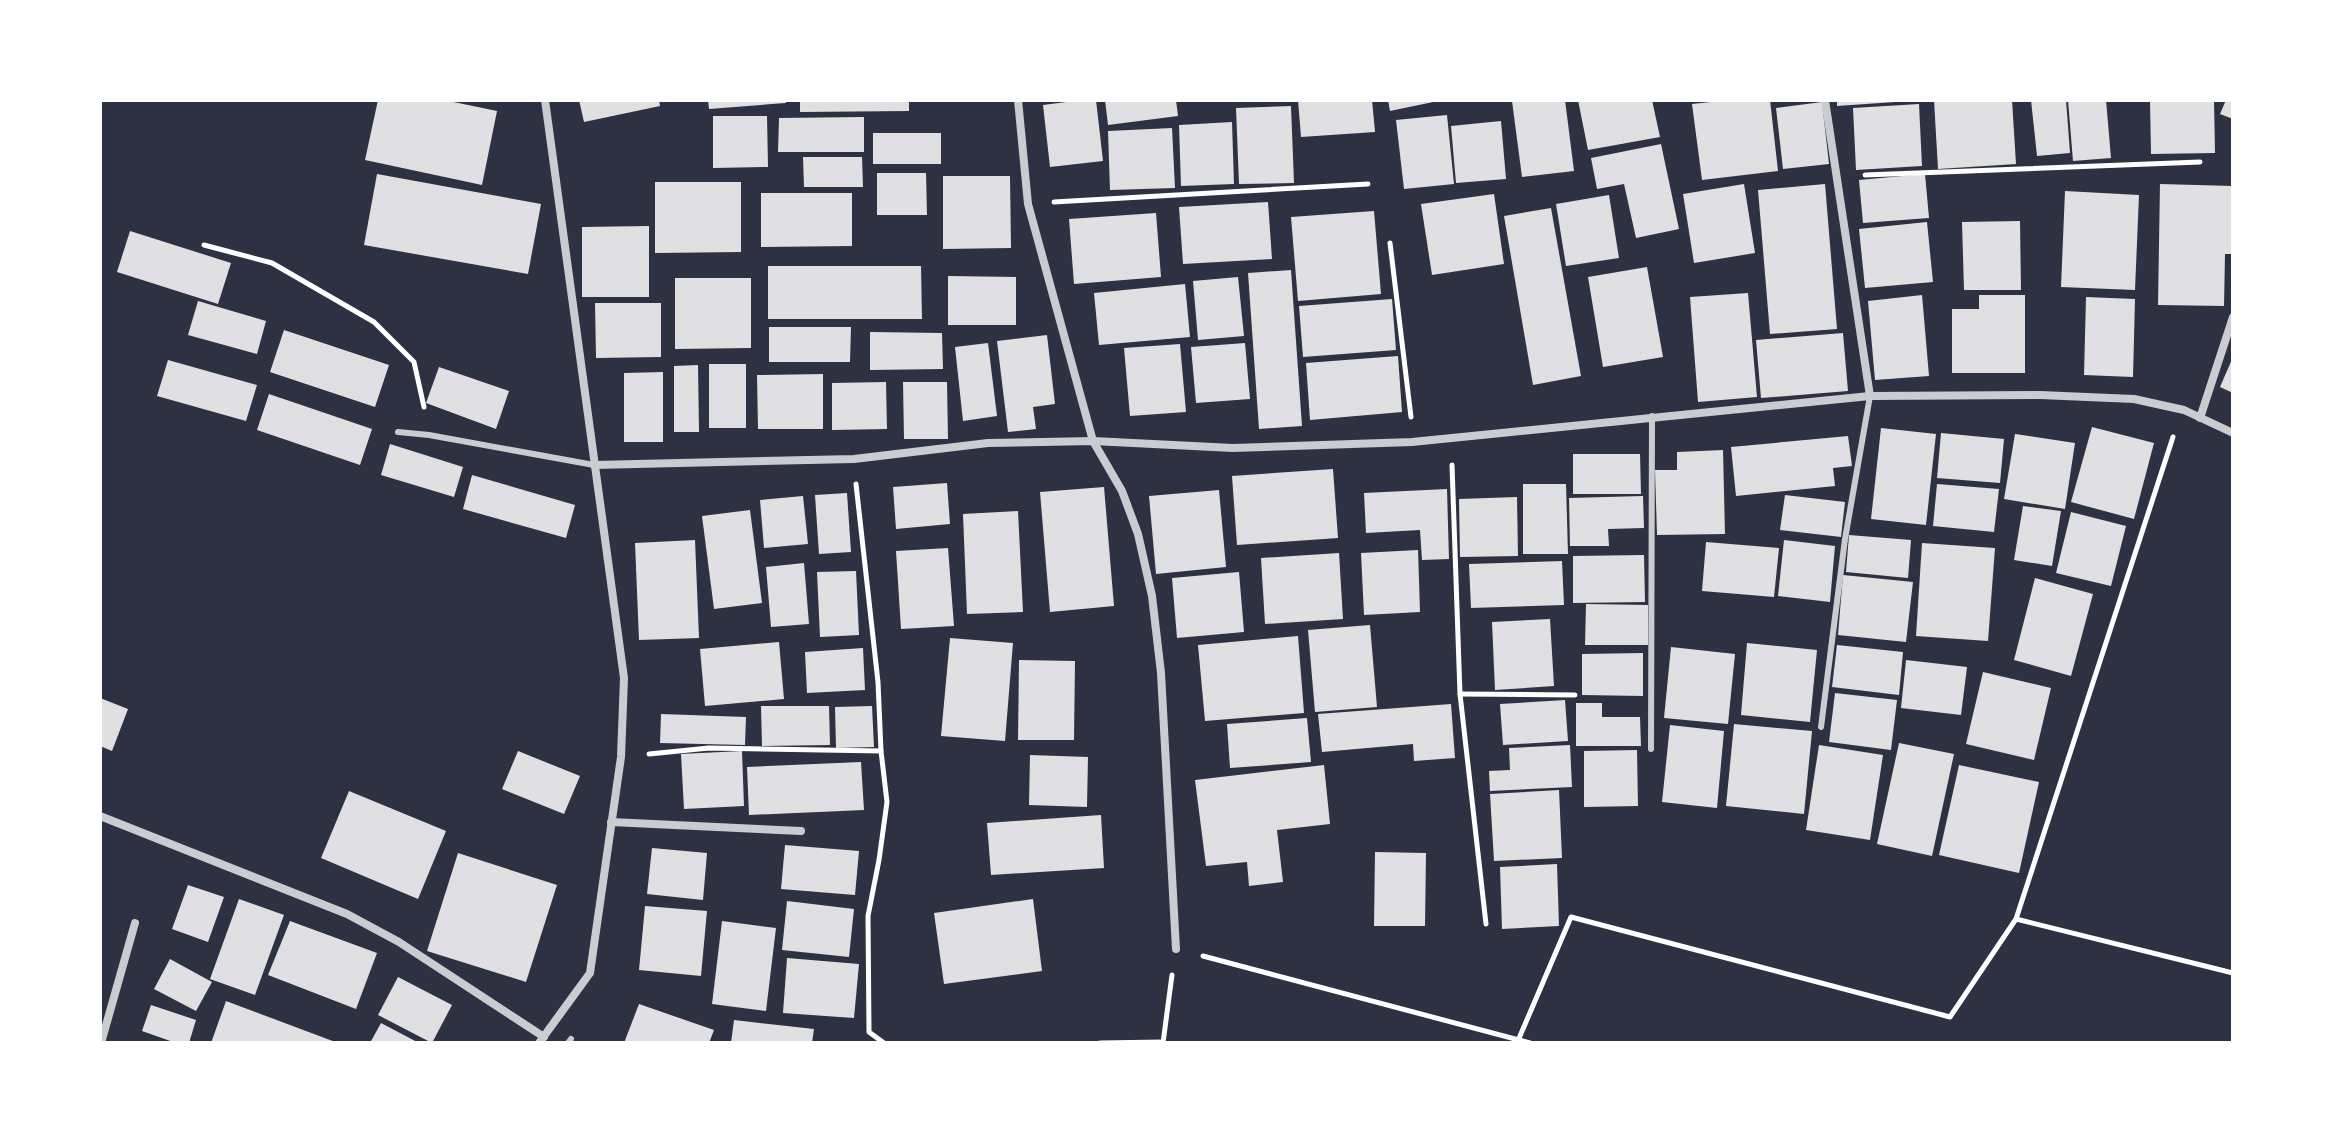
<svg xmlns="http://www.w3.org/2000/svg" width="2333" height="1143" font-family="'Archivo Narrow',sans-serif">
<style>
.building{fill:#e0e0e3}
.lines{fill:none;stroke-linecap:round;stroke-linejoin:round}
.path{stroke:#fff;stroke-width:5}
.service{stroke:#caccd0;stroke-width:6}
.minor{stroke:#caccd0;stroke-width:8}
</style>
<rect width="100%" height="100%" fill="#2d3142"/>
<g class="building">
<polygon points="378,100 444,100 497,111 482,185 365,160"/>
<polygon points="579,100 659,100 660,106 584,122"/>
<polygon points="708,100 786,100 786,103 709,109"/>
<polygon points="800,100 909,100 909,111 800,112"/>
<polygon points="1082,100 1096,100 1103,161 1050,167 1043,105"/>
<polygon points="1105,100 1176,100 1178,116 1108,125"/>
<polygon points="1298,100 1372,100 1375,132 1301,137"/>
<polygon points="1388,100 1438,100 1438,101 1390,111"/>
<polygon points="1565,100 1574,171 1522,177 1512,101"/>
<polygon points="1578,100 1652,100 1660,137 1588,150"/>
<polygon points="1729,100 1770,100 1778,171 1702,180 1692,104"/>
<polygon points="1837,100 1895,100 1895,102 1837,106"/>
<polygon points="1934,100 2012,100 2016,164 1938,169"/>
<polygon points="2031,100 2066,100 2070,153 2037,156"/>
<polygon points="2068,100 2106,100 2111,158 2073,161"/>
<polygon points="2150,100 2214,100 2215,153 2151,154"/>
<polygon points="2226,100 2233,100 2233,119 2220,114"/>
<polygon points="1822,102 1829,164 1783,169 1776,108"/>
<polygon points="1919,104 1922,166 1856,170 1853,108"/>
<polygon points="1291,106 1294,183 1239,184 1236,108"/>
<polygon points="1447,115 1454,184 1404,189 1396,120"/>
<polygon points="713,116 767,116 768,167 713,168"/>
<polygon points="864,117 864,152 778,152 779,118"/>
<polygon points="1501,121 1506,179 1456,183 1451,126"/>
<polygon points="1232,122 1234,184 1181,186 1179,125"/>
<polygon points="1172,128 1175,188 1110,190 1108,131"/>
<rect x="873" y="133" width="68" height="31"/>
<polygon points="1661,144 1679,229 1636,238 1624,184 1597,189 1591,158"/>
<polygon points="803,157 862,157 863,187 804,187"/>
<polygon points="877,173 926,173 927,215 877,215"/>
<polygon points="377,174 541,204 528,274 364,245"/>
<polygon points="1925,174 1929,218 1863,223 1859,180"/>
<polygon points="943,176 1010,176 1011,248 943,249"/>
<polygon points="655,182 741,182 741,252 655,253"/>
<polygon points="1744,184 1755,253 1694,263 1683,194"/>
<polygon points="1825,184 1837,329 1770,334 1758,190"/>
<polygon points="2160,184 2233,186 2233,254 2225,254 2224,306 2158,305"/>
<polygon points="2065,191 2139,195 2135,290 2061,287"/>
<polygon points="761,193 852,193 852,246 761,247"/>
<polygon points="1494,194 1504,264 1432,275 1421,204"/>
<polygon points="1609,195 1619,258 1566,266 1556,204"/>
<polygon points="1268,202 1272,259 1183,264 1179,207"/>
<polygon points="1551,208 1581,376 1533,385 1504,216"/>
<polygon points="1374,211 1381,294 1298,301 1291,217"/>
<polygon points="1156,213 1161,277 1074,284 1069,219"/>
<polygon points="2020,221 2021,290 1964,290 1962,222"/>
<polygon points="1927,222 1933,282 1865,288 1859,229"/>
<polygon points="649,226 649,297 582,297 582,227"/>
<polygon points="130,231 231,263 218,304 117,272"/>
<polygon points="768,266 921,266 922,319 768,319"/>
<polygon points="1647,267 1663,357 1603,367 1588,277"/>
<polygon points="1291,270 1302,426 1259,429 1248,273"/>
<polygon points="948,276 1016,277 1016,325 948,325"/>
<polygon points="1238,277 1244,336 1198,340 1193,281"/>
<polygon points="675,278 751,278 751,348 675,349"/>
<polygon points="1185,284 1190,337 1099,345 1094,293"/>
<polygon points="1748,293 1757,397 1698,402 1690,297"/>
<polygon points="1922,295 1929,376 1875,380 1868,301"/>
<polygon points="1979,295 2025,295 2025,373 1952,373 1952,309 1979,309"/>
<polygon points="2086,297 2135,299 2133,377 2084,375"/>
<polygon points="1392,299 1396,350 1303,357 1299,306"/>
<polygon points="198,301 266,321 257,354 188,335"/>
<polygon points="595,303 661,303 661,357 596,358"/>
<polygon points="769,327 851,327 850,362 769,362"/>
<polygon points="284,330 389,365 375,407 270,372"/>
<polygon points="870,332 942,333 943,369 870,370"/>
<polygon points="1843,333 1848,391 1761,398 1756,340"/>
<polygon points="1047,335 1055,404 1033,407 1036,429 1008,432 997,341"/>
<polygon points="988,343 997,416 963,421 955,347"/>
<polygon points="1245,343 1250,399 1196,403 1191,347"/>
<polygon points="1180,344 1186,412 1130,416 1124,348"/>
<polygon points="1398,356 1402,412 1310,420 1306,363"/>
<polygon points="2233,357 2233,393 2220,387"/>
<polygon points="168,360 257,385 246,421 157,396"/>
<rect x="709" y="364" width="37" height="64"/>
<polygon points="698,365 699,432 674,432 674,366"/>
<polygon points="439,367 509,391 496,429 426,403"/>
<polygon points="663,372 663,442 624,442 624,373"/>
<polygon points="823,374 823,429 758,429 757,375"/>
<polygon points="886,382 887,429 832,430 832,383"/>
<polygon points="903,382 947,382 948,439 904,439"/>
<polygon points="269,394 372,429 360,465 257,430"/>
<polygon points="2092,427 2154,443 2134,519 2071,502"/>
<polygon points="1881,428 1936,434 1926,525 1871,519"/>
<polygon points="1941,433 2004,439 2000,483 1937,478"/>
<polygon points="2015,434 2075,443 2065,509 2004,499"/>
<polygon points="1848,436 1852,466 1833,468 1835,486 1736,496 1731,447"/>
<polygon points="390,444 463,467 454,497 381,475"/>
<polygon points="1723,450 1725,534 1657,535 1655,470 1677,470 1677,452"/>
<polygon points="1573,454 1640,454 1641,494 1573,494"/>
<polygon points="1333,469 1338,538 1237,545 1232,476"/>
<polygon points="472,475 575,505 566,538 463,509"/>
<polygon points="947,483 950,524 896,529 893,487"/>
<polygon points="1523,484 1566,484 1568,554 1523,554"/>
<polygon points="1937,484 1999,489 1994,532 1933,526"/>
<polygon points="1104,487 1114,606 1050,612 1040,492"/>
<polygon points="1447,489 1449,559 1422,560 1420,530 1366,533 1364,493"/>
<polygon points="1219,490 1226,567 1156,574 1149,496"/>
<polygon points="847,493 851,552 819,554 815,495"/>
<polygon points="1785,495 1845,502 1841,537 1780,530"/>
<polygon points="803,496 808,544 764,548 760,500"/>
<polygon points="1643,496 1644,528 1608,529 1609,546 1570,546 1569,498"/>
<polygon points="1517,497 1518,556 1460,557 1459,499"/>
<polygon points="2023,506 2061,511 2052,566 2014,560"/>
<polygon points="750,510 762,603 714,609 702,516"/>
<polygon points="1018,511 1023,612 967,614 963,514"/>
<polygon points="2071,512 2126,526 2111,586 2056,573"/>
<polygon points="1849,535 1911,540 1908,578 1846,572"/>
<polygon points="695,540 699,638 639,640 635,543"/>
<polygon points="1784,540 1835,546 1830,602 1778,596"/>
<polygon points="1706,542 1779,548 1774,597 1702,591"/>
<polygon points="1922,543 1995,548 1988,641 1916,636"/>
<polygon points="948,548 954,626 901,629 896,551"/>
<polygon points="1418,550 1420,612 1364,615 1361,553"/>
<polygon points="1339,553 1343,619 1265,624 1261,558"/>
<polygon points="1644,555 1645,602 1573,603 1573,556"/>
<polygon points="1562,561 1564,605 1471,608 1469,564"/>
<polygon points="804,563 809,624 771,627 766,567"/>
<polygon points="856,571 859,635 820,637 817,572"/>
<polygon points="1239,572 1244,632 1177,638 1172,578"/>
<polygon points="1843,575 1913,582 1906,642 1838,635"/>
<polygon points="2035,578 2093,594 2071,676 2014,660"/>
<polygon points="1586,604 1648,605 1648,645 1585,645"/>
<polygon points="1550,619 1554,686 1495,690 1492,622"/>
<polygon points="1370,625 1377,707 1315,712 1308,630"/>
<polygon points="1298,636 1304,713 1205,721 1198,645"/>
<polygon points="950,638 1013,643 1005,741 941,736"/>
<polygon points="779,642 784,699 705,706 700,649"/>
<polygon points="1747,643 1817,650 1810,722 1741,715"/>
<polygon points="1837,645 1903,652 1899,695 1832,687"/>
<polygon points="1671,647 1735,654 1728,724 1664,718"/>
<polygon points="863,648 865,690 807,693 805,652"/>
<polygon points="1643,653 1643,696 1582,695 1582,654"/>
<polygon points="1019,660 1075,661 1074,740 1018,740"/>
<polygon points="1906,660 1967,667 1961,715 1901,708"/>
<polygon points="1983,672 2051,688 2034,760 1966,744"/>
<polygon points="1835,693 1897,700 1891,750 1829,742"/>
<polygon points="100,698 128,709 112,751 100,746"/>
<polygon points="1565,700 1568,741 1503,745 1500,704"/>
<polygon points="1576,703 1602,703 1602,717 1640,717 1641,746 1576,746"/>
<polygon points="1451,704 1455,758 1414,761 1413,744 1322,752 1318,714"/>
<polygon points="761,706 829,706 830,745 762,746"/>
<polygon points="872,706 874,747 836,748 835,707"/>
<polygon points="661,714 746,717 745,745 660,743"/>
<polygon points="1307,718 1311,762 1230,768 1227,724"/>
<polygon points="1734,724 1812,731 1804,814 1726,806"/>
<polygon points="1670,725 1724,731 1717,808 1662,802"/>
<polygon points="1899,743 1954,754 1932,856 1877,844"/>
<polygon points="1570,745 1572,787 1490,791 1489,771 1510,770 1509,748"/>
<polygon points="1819,745 1883,755 1870,840 1806,830"/>
<polygon points="1637,750 1638,806 1584,807 1584,751"/>
<polygon points="518,751 580,776 564,814 502,789"/>
<polygon points="742,751 744,806 684,809 681,754"/>
<polygon points="1030,755 1088,757 1087,807 1029,805"/>
<polygon points="861,762 864,810 749,815 747,767"/>
<polygon points="1324,765 1330,824 1277,830 1283,882 1249,886 1247,862 1206,866 1195,780"/>
<polygon points="1959,765 2039,782 2019,873 1939,855"/>
<polygon points="1559,790 1562,858 1494,861 1490,794"/>
<polygon points="349,791 446,831 418,899 321,858"/>
<polygon points="1101,815 1104,868 991,875 987,823"/>
<polygon points="785,845 859,851 855,895 781,889"/>
<polygon points="652,848 707,853 703,900 647,894"/>
<polygon points="1375,852 1426,853 1425,926 1374,926"/>
<polygon points="458,853 557,885 526,982 427,951"/>
<polygon points="1557,864 1559,926 1502,929 1500,867"/>
<polygon points="188,885 224,897 208,942 172,929"/>
<polygon points="239,899 284,915 255,995 210,979"/>
<polygon points="1033,899 1042,971 944,984 934,913"/>
<polygon points="787,901 854,909 849,957 782,950"/>
<polygon points="645,906 707,911 701,976 639,970"/>
<polygon points="290,921 377,953 356,1009 268,975"/>
<polygon points="722,921 776,928 766,1011 712,1004"/>
<polygon points="787,958 859,964 854,1018 783,1013"/>
<polygon points="170,959 212,982 196,1011 154,989"/>
<polygon points="398,977 452,1005 432,1043 378,1015"/>
<polygon points="226,1001 338,1043 211,1043"/>
<polygon points="639,1004 714,1030 709,1043 624,1043"/>
<polygon points="151,1005 196,1020 189,1043 176,1043 142,1031"/>
<polygon points="734,1020 814,1029 812,1043 731,1043"/>
<polygon points="381,1023 419,1043 370,1043"/>
</g>
<g class="lines">
<g class="path">
<polyline points="1865,175 2200,162"/>
<polyline points="1054,202 1368,184"/>
<polyline points="1390,243 1411,417"/>
<polyline points="204,245 272,263 374,322 414,362 424,407"/>
<polyline points="2173,437 2016,919 2233,973"/>
<polyline points="1452,465 1460,694 1486,924"/>
<polyline points="856,484 878,682 881,751 887,802 879,860 868,916 869,1032 884,1043"/>
<polyline points="1460,694 1575,695"/>
<polyline points="649,754 709,748 881,751"/>
<polyline points="1203,956 1530,1043"/>
<polyline points="1100,1043 1163,1042"/>
<polyline points="1163,1043 1172,975"/>
<polyline points="1517,1043 1571,917 1950,1017 2016,919"/>
</g>
<g class="service">
<polyline points="398,432 429,435 594,465"/>
<polyline points="1821,727 1845,539 1870,396"/>
<polyline points="1651,749 1652,416"/>
<polyline points="568,1043 571,1039"/>
</g>
<g class="minor">
<polyline points="1018,100 1028,204 1093,441 1122,491 1138,534 1152,596 1161,673 1176,949"/>
<polyline points="1825,100 1870,396"/>
<polyline points="2200,418 2233,317"/>
<polyline points="594,465 854,459 988,443 1093,441 1233,448 1412,442 1870,396 2040,395 2134,399 2184,410 2233,433"/>
<polyline points="100,816 347,914 399,942 544,1037"/>
<polyline points="611,822 801,831"/>
<polyline points="101,1043 135,923"/>
<polyline points="539,1043 590,973 621,757 624,678 545,100"/>
</g>
</g>
<rect width="2333" height="1143" fill="none" stroke="#ffffff" stroke-width="204"/>
</svg>
